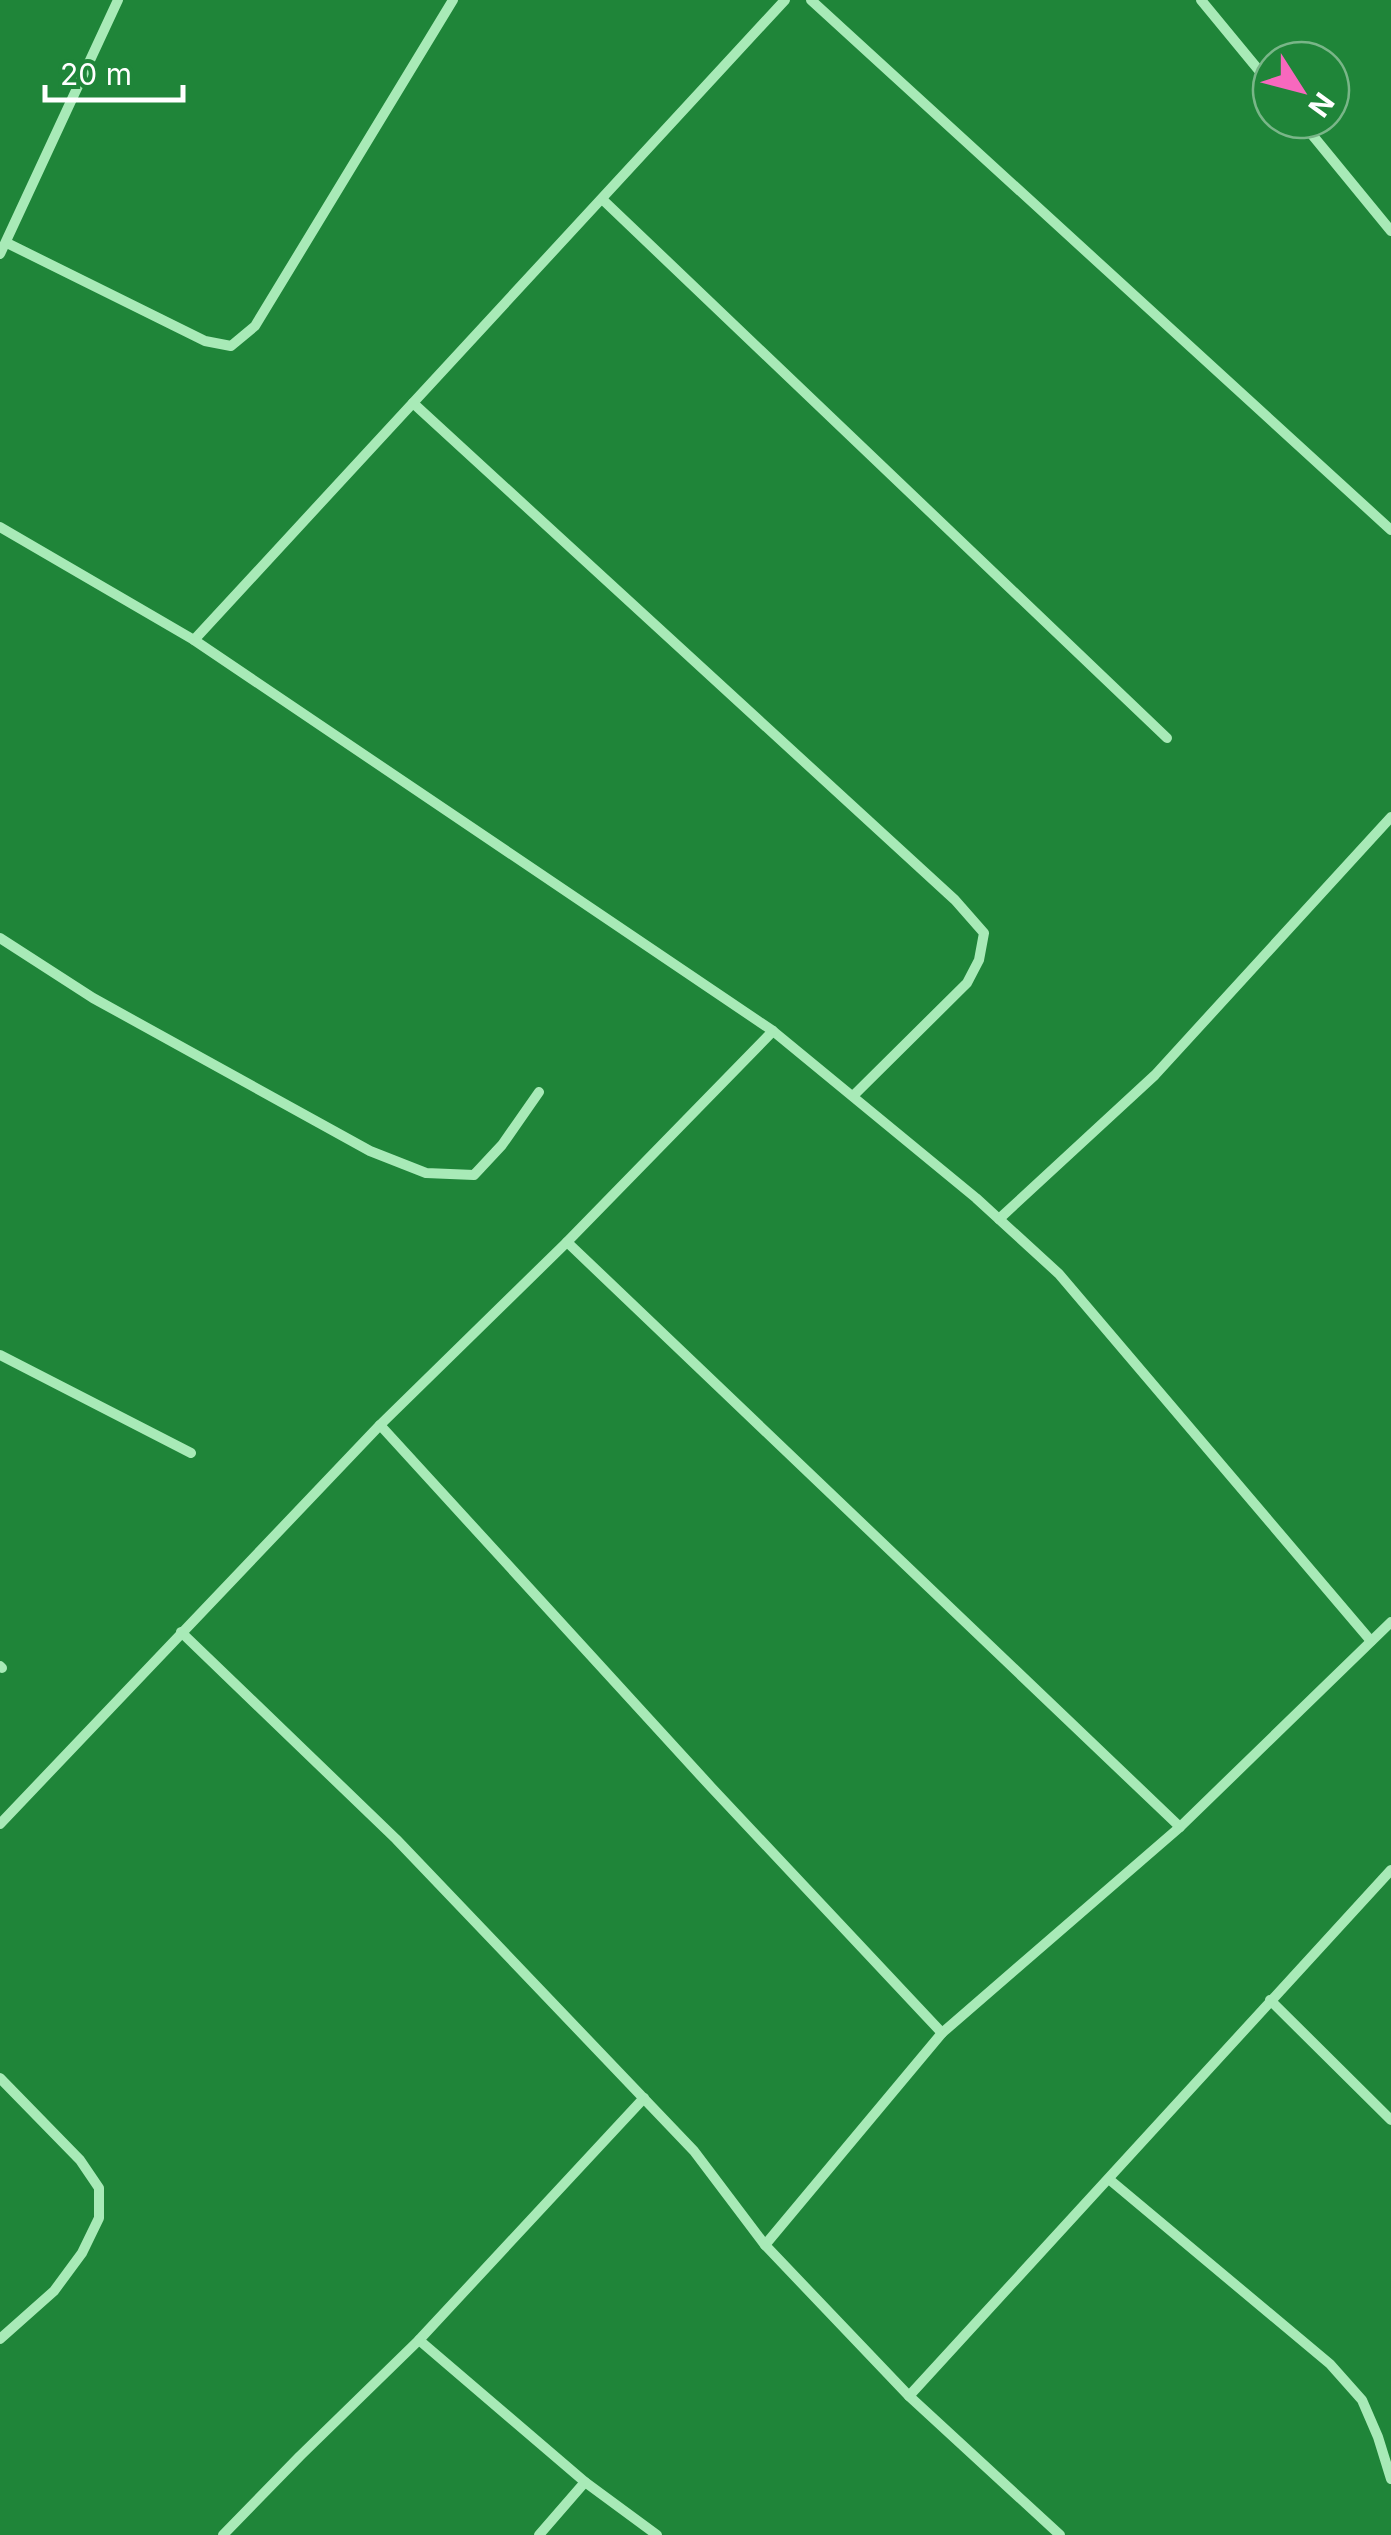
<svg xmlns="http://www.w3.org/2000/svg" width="1391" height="2535" font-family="Inter,sans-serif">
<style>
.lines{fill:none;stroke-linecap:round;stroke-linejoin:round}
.street{stroke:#a8eab7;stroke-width:10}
</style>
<rect width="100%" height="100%" fill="#1f8539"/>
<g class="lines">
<g class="street">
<polyline points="811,0 1391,530"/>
<polyline points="1201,0 1271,85"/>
<polyline points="1300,120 1391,231"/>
<polyline points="602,199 1167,738"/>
<polyline points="7,243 205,341 231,346 255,326 453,0"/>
<polyline points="0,254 118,0"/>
<polyline points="413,403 955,900 984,933 979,960 967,983 853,1096"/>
<polyline points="0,527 194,640 773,1031 976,1198 1059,1274 1371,1641"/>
<polyline points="194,640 785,0"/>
<polyline points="0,938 93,998 370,1151 426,1173 474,1175 502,1145 539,1092"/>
<polyline points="999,1219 1155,1075 1391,817"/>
<polyline points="567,1242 1180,1827"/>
<polyline points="0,1355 191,1453"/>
<polyline points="380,1425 711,1787 942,2033"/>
<polyline points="181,1632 396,1839 694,2151 765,2245 909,2396 1060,2535"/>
<polyline points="0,1666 2,1668"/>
<polyline points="0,1824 380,1425 567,1242 773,1031"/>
<polyline points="1270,2000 1391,2120"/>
<polyline points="0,2078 80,2160 99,2188 99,2218 82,2253 54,2291 0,2339"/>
<polyline points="1110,2180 1330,2364 1362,2400 1378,2437 1391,2479"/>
<polyline points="765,2245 942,2033 1180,1827 1391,1622"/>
<polyline points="419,2340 585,2482 657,2535"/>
<polyline points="909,2396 1391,1870"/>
<polyline points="223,2535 300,2456 419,2340 644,2098"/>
<polyline points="539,2535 585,2482"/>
</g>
</g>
<g transform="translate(1301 90) rotate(126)"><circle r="48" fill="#1f8539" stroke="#79b688" stroke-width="2.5"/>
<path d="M0-8L18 38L0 25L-18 38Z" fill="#f868be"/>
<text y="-15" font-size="28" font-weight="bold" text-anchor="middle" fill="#ffffff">N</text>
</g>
<path d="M45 85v15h138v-15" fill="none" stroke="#ffffff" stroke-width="5"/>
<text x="60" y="85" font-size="30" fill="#ffffff" stroke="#1f8539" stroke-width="8" paint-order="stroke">20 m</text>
</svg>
